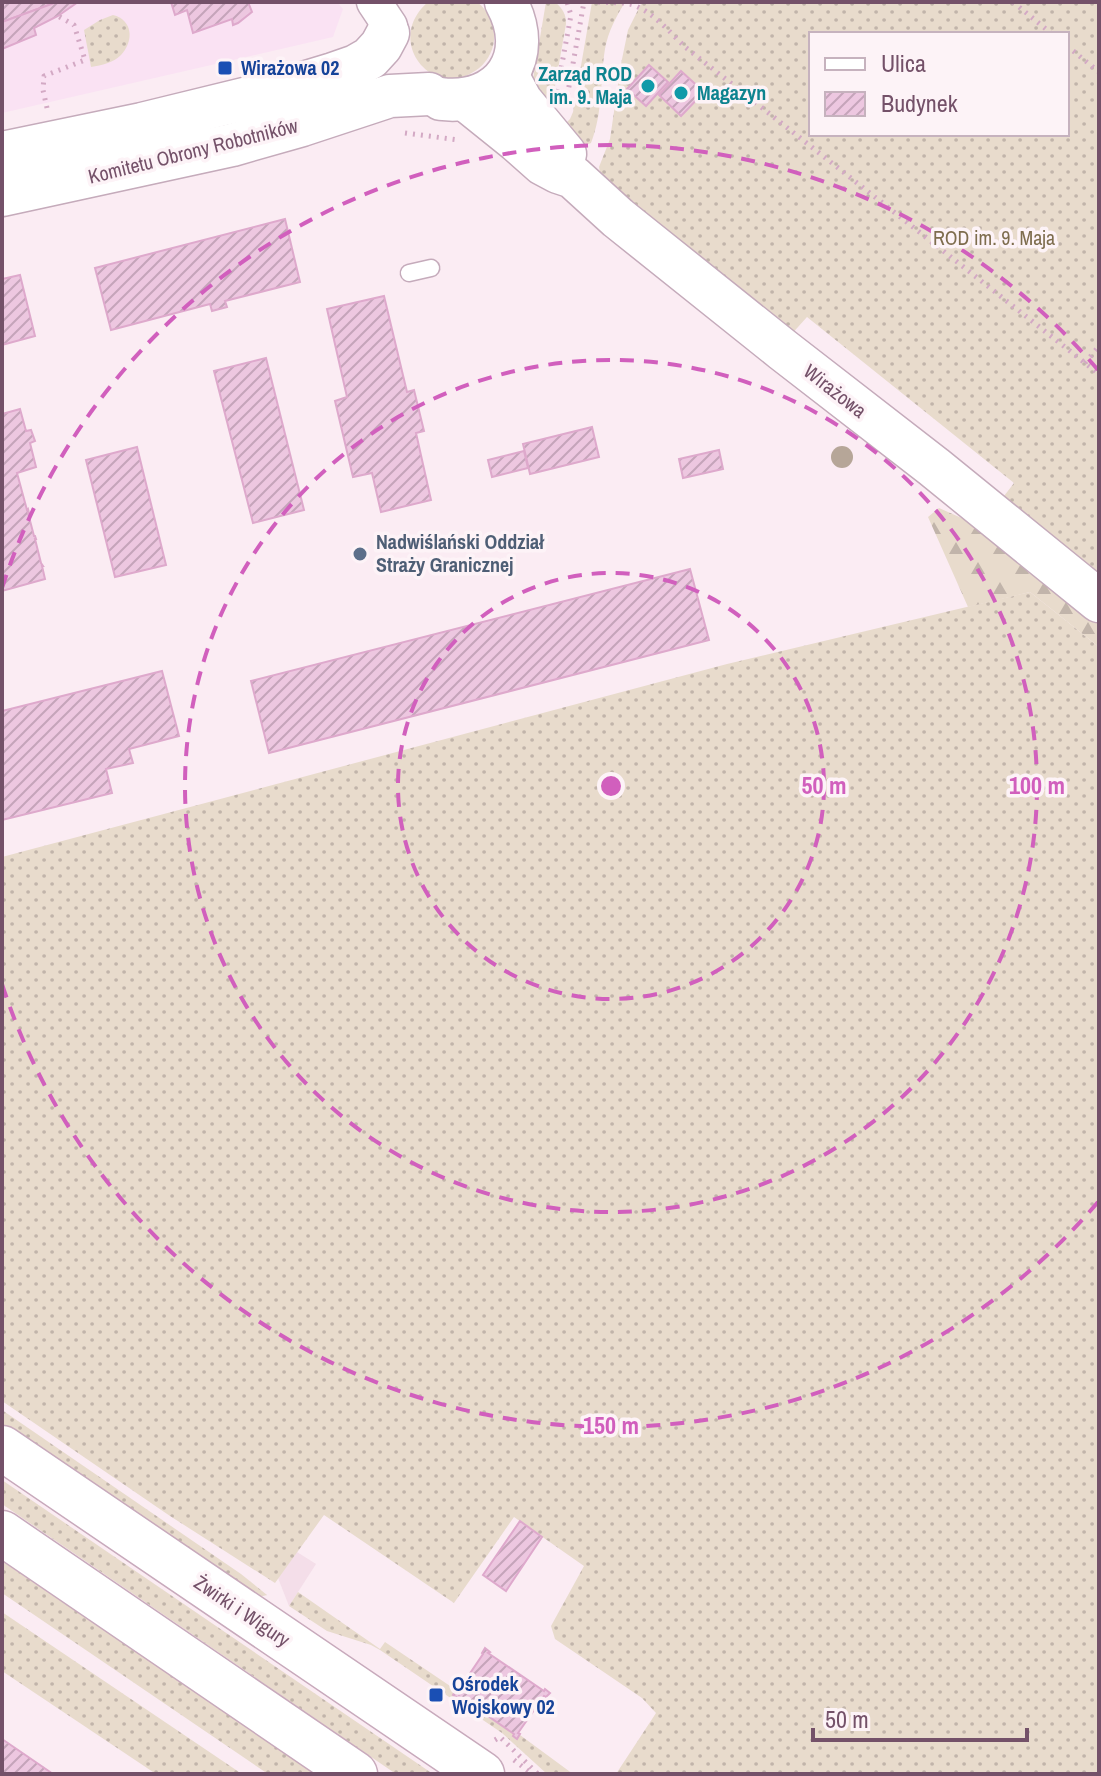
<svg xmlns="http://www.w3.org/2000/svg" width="1101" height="1776" font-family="'Archivo Narrow',sans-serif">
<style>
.residential{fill:#f4dee9}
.commercial{fill:#fae2f3}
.grass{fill:url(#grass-dots);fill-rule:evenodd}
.forest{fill:url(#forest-firs)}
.building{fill:url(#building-hatch);stroke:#dea9cc;stroke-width:2}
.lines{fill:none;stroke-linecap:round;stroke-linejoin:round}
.service-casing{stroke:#c5abbb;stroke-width:19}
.minor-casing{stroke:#c5abbb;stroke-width:37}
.tertiary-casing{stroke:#c5abbb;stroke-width:45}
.secondary-casing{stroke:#c8aabc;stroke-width:47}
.path{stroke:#d3a9c4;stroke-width:5;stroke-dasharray:2 6;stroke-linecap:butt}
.service{stroke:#fff;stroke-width:16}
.minor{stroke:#fff;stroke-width:34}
.tertiary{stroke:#fff;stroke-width:42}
.secondary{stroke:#fff;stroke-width:44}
.tree{fill:#b6a698}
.ring{fill:none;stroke:#d15fbd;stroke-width:4;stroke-dasharray:14 10}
.transit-dot{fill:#1a4fb4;stroke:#fdf3f7;stroke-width:3}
.culture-dot{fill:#0f9aa8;stroke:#fdf3f7;stroke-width:3}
.service-dot{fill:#5c6f8a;stroke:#fdf3f7;stroke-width:3}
.labels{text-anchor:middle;stroke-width:7;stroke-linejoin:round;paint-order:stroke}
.transit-label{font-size:20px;font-weight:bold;fill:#164399;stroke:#fdf3f7;text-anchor:start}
.culture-label{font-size:20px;font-weight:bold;fill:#0d838f;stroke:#fdf3f7;text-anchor:end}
.street-label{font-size:20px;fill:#745169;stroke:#fdf3f7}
.park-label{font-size:20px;fill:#7e6d4e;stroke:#fdf3f7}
.service-label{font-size:20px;font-weight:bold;fill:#4e5e75;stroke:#fdf3f7;text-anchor:start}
.centre{fill:#d15fbd;stroke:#fdf3f7;stroke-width:4}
.ring-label{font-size:24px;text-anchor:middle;font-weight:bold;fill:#d15fbd;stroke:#fdf3f7;stroke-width:7;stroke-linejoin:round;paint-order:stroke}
</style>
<defs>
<pattern id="grass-dots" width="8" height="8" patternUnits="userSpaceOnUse" patternTransform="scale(2)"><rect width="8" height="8" fill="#e8dbcc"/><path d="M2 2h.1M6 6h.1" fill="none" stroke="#c1b4aa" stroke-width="1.8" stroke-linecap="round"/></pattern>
<pattern id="forest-firs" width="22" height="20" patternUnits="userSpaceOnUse" patternTransform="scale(2)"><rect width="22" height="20" fill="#e8dbcc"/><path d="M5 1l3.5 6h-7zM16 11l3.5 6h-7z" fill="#c1b4aa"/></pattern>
<pattern id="building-hatch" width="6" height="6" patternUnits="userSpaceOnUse" patternTransform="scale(2)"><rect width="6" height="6" fill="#edc7e0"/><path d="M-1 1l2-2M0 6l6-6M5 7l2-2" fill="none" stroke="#c5a4ba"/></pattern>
</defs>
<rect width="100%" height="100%" fill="#fbecf3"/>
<polygon class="residential" points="297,1552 316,1564 289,1606 278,1578"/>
<polygon class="commercial" points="2,2 337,2 343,9 333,37 2,113"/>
<g class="grass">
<path d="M428,2H477C489,11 495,25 494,40C493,52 486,64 475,71C431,100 384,40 428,2Z"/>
<path d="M546,2H555C563,9 566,14 566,24L554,92L552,99L546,105L532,85Z"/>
<path d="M592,2H625C616,17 608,32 605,49C600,80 603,113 591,143L581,147L559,130L570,119L573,112Z"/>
<path d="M642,2H1099V579L1001,500L1014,483L807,317L789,337L601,178L599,167L610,139L621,64L628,30ZM811,34H1067V134H811Z"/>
<path d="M113,15C133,20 134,41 121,55C113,63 102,65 91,67L84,30L100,20Z"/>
<polygon points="1030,592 1099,647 1099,1774 616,1774 656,1713 642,1698 555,1639 551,1626 584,1566 514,1517 454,1603 324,1515 275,1583 170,1516 2,1401 2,857 727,664"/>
<polygon points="2,1410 241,1574 267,1595 259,1597 2,1424"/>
<polygon points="2,1480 433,1774 396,1774 2,1504"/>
<polygon points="2,1561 310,1770 315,1774 268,1774 2,1593"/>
<polygon points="298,1592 380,1649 385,1642 456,1690 453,1695 457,1698 459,1696 514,1734 513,1736 517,1739 520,1735 573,1774 547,1774 502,1733 380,1650 371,1645 327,1631 289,1606"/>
<polygon points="2,1612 242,1774 156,1774 2,1671"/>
</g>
<polygon class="forest" points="939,508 966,520 1099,622 1099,647 1030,592 968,607 928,517"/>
<g class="building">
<polygon points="2,2 57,2 2,22"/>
<polygon points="57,2 78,2 58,16 34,28 36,35 2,49 2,22"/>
<polygon points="171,2 248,2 252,12 238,23 233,25 232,19 193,33 187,10 175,15"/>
<polygon points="649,65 668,82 646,106 627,89"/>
<polygon points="681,71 704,92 681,116 659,95"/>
<polygon points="285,219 300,282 225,301 227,307 212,311 210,304 111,330 95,268"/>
<polygon points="20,275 35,336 2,345 2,279"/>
<polygon points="384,296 407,392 414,390 424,431 416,433 431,500 381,512 372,473 353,477 335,401 347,397 327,309"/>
<polygon points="266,358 304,510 253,523 214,371"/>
<polygon points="20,409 26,431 31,430 35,441 30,443 36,467 17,473 27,510 28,509 29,513 28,513 34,536 35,536 36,539 35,539 41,563 43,566 42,566 45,579 2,591 2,414"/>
<polygon points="592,427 599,457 530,474 523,444"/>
<polygon points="137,447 166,565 115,577 86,460"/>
<polygon points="719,450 723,469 683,478 679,459"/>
<polygon points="524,451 528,468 492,477 488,460"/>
<polygon points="690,569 709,640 269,753 251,681"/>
<polygon points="162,671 179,736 129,749 133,763 106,769 112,793 2,820 2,711"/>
<polygon points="520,1521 542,1537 506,1591 483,1575"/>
<polygon points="485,1648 490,1652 488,1653 544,1691 545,1689 550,1693 546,1697 544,1696 518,1733 520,1734 517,1739 513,1736 514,1734 459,1696 458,1698 453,1695 456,1690 458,1691 483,1654 482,1653"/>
<polygon points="2,1739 53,1774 2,1774"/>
</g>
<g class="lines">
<defs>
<polyline id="service" points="409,273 431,268"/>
<polyline id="minor" points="374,2 390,26"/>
<g id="tertiary">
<polyline points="507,75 521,101 565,154"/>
<path d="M441,99C502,106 536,56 506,2"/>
<polyline points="466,100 517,141 543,164 558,172 573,177 618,218 783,350 934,467 1099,601"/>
<polyline points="2,153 142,124 277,91 333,74 356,66 370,58 381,46 388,33"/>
<polyline points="2,195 232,145 302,125 390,96 429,94"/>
</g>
<g id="secondary">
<polyline points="2,1448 482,1774"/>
<polyline points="2,1533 355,1774"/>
</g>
</defs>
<use href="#service" class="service-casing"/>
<use href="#minor" class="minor-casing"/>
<use href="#tertiary" class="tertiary-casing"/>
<use href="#secondary" class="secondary-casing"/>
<g class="path">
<path d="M598,2C609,3 620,2 630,4C650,9 671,33 685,47L1099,374"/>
<polyline points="1013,2 1052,34"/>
<polyline points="1067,46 1099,72"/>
<polyline points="557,91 571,15 567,2"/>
<polyline points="566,103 584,2"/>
<polyline points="47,108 43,90 44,76 85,60 74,25 58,16"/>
<polyline points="405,133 459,140"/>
<polyline points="1085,363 1099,346"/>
<polyline points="495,1740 500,1737 538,1774"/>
<polyline points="514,1760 532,1774"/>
</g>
<use href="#service" class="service"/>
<use href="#minor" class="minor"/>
<use href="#tertiary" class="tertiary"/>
<use href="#secondary" class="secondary"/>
</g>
<circle class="tree" cx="842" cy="457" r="11"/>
<g class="ring">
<circle cx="611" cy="786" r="213"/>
<circle cx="611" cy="786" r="426"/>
<path d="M1098 1202A640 640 0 0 1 2 984M2 588A640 640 0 0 1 1098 370"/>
</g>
<g class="transit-dot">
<rect x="217" y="60" width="16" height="16" rx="4"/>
<rect x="428" y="1687" width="16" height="16" rx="4"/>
</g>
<g class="culture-dot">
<circle cx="648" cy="86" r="8"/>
<circle cx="681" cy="93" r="8"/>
</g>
<circle class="service-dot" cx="360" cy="554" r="8"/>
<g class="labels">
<g class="transit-label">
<text x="241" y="75">Wirażowa 02</text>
<text x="452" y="1691">Ośrodek<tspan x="452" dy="23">Wojskowy 02</tspan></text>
</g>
<g class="culture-label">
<text x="632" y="81">Zarząd ROD<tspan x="632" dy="23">im. 9. Maja</tspan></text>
<text x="697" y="100" text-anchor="start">Magazyn</text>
</g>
<g class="street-label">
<text transform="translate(193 151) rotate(-14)" y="7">Komitetu Obrony Robotników</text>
<text transform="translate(835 391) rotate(38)" y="7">Wirażowa</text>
<text transform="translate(242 1611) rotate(34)" y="7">Żwirki i Wigury</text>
</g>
<g class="park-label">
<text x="994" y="245">ROD im. 9. Maja</text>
</g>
<g class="service-label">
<text x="376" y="549">Nadwiślański Oddział<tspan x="376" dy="23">Straży Granicznej</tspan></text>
</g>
</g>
<circle cx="611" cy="786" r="12" class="centre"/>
<g class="ring-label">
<text x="824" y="794">50 m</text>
<text x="1037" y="794">100 m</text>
<text x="611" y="1434">150 m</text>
</g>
<rect width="1101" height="1776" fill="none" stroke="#745169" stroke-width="8"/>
<rect x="809" y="32" width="260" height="104" fill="#fdf3f7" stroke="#c6b2be" stroke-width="2"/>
<rect x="825" y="58" width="40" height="12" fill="#ffffff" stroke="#c6b2be" stroke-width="2"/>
<text x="881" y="72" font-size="24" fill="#745169">Ulica</text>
<rect x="825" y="92" width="40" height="24" fill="url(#building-hatch)" stroke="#c6b2be" stroke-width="2"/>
<text x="881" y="112" font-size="24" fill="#745169">Budynek</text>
<path d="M813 1728v12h214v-12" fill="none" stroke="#745169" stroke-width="4"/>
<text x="825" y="1728" font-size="24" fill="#745169" stroke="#fdf3f7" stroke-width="6" paint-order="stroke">50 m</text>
</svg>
